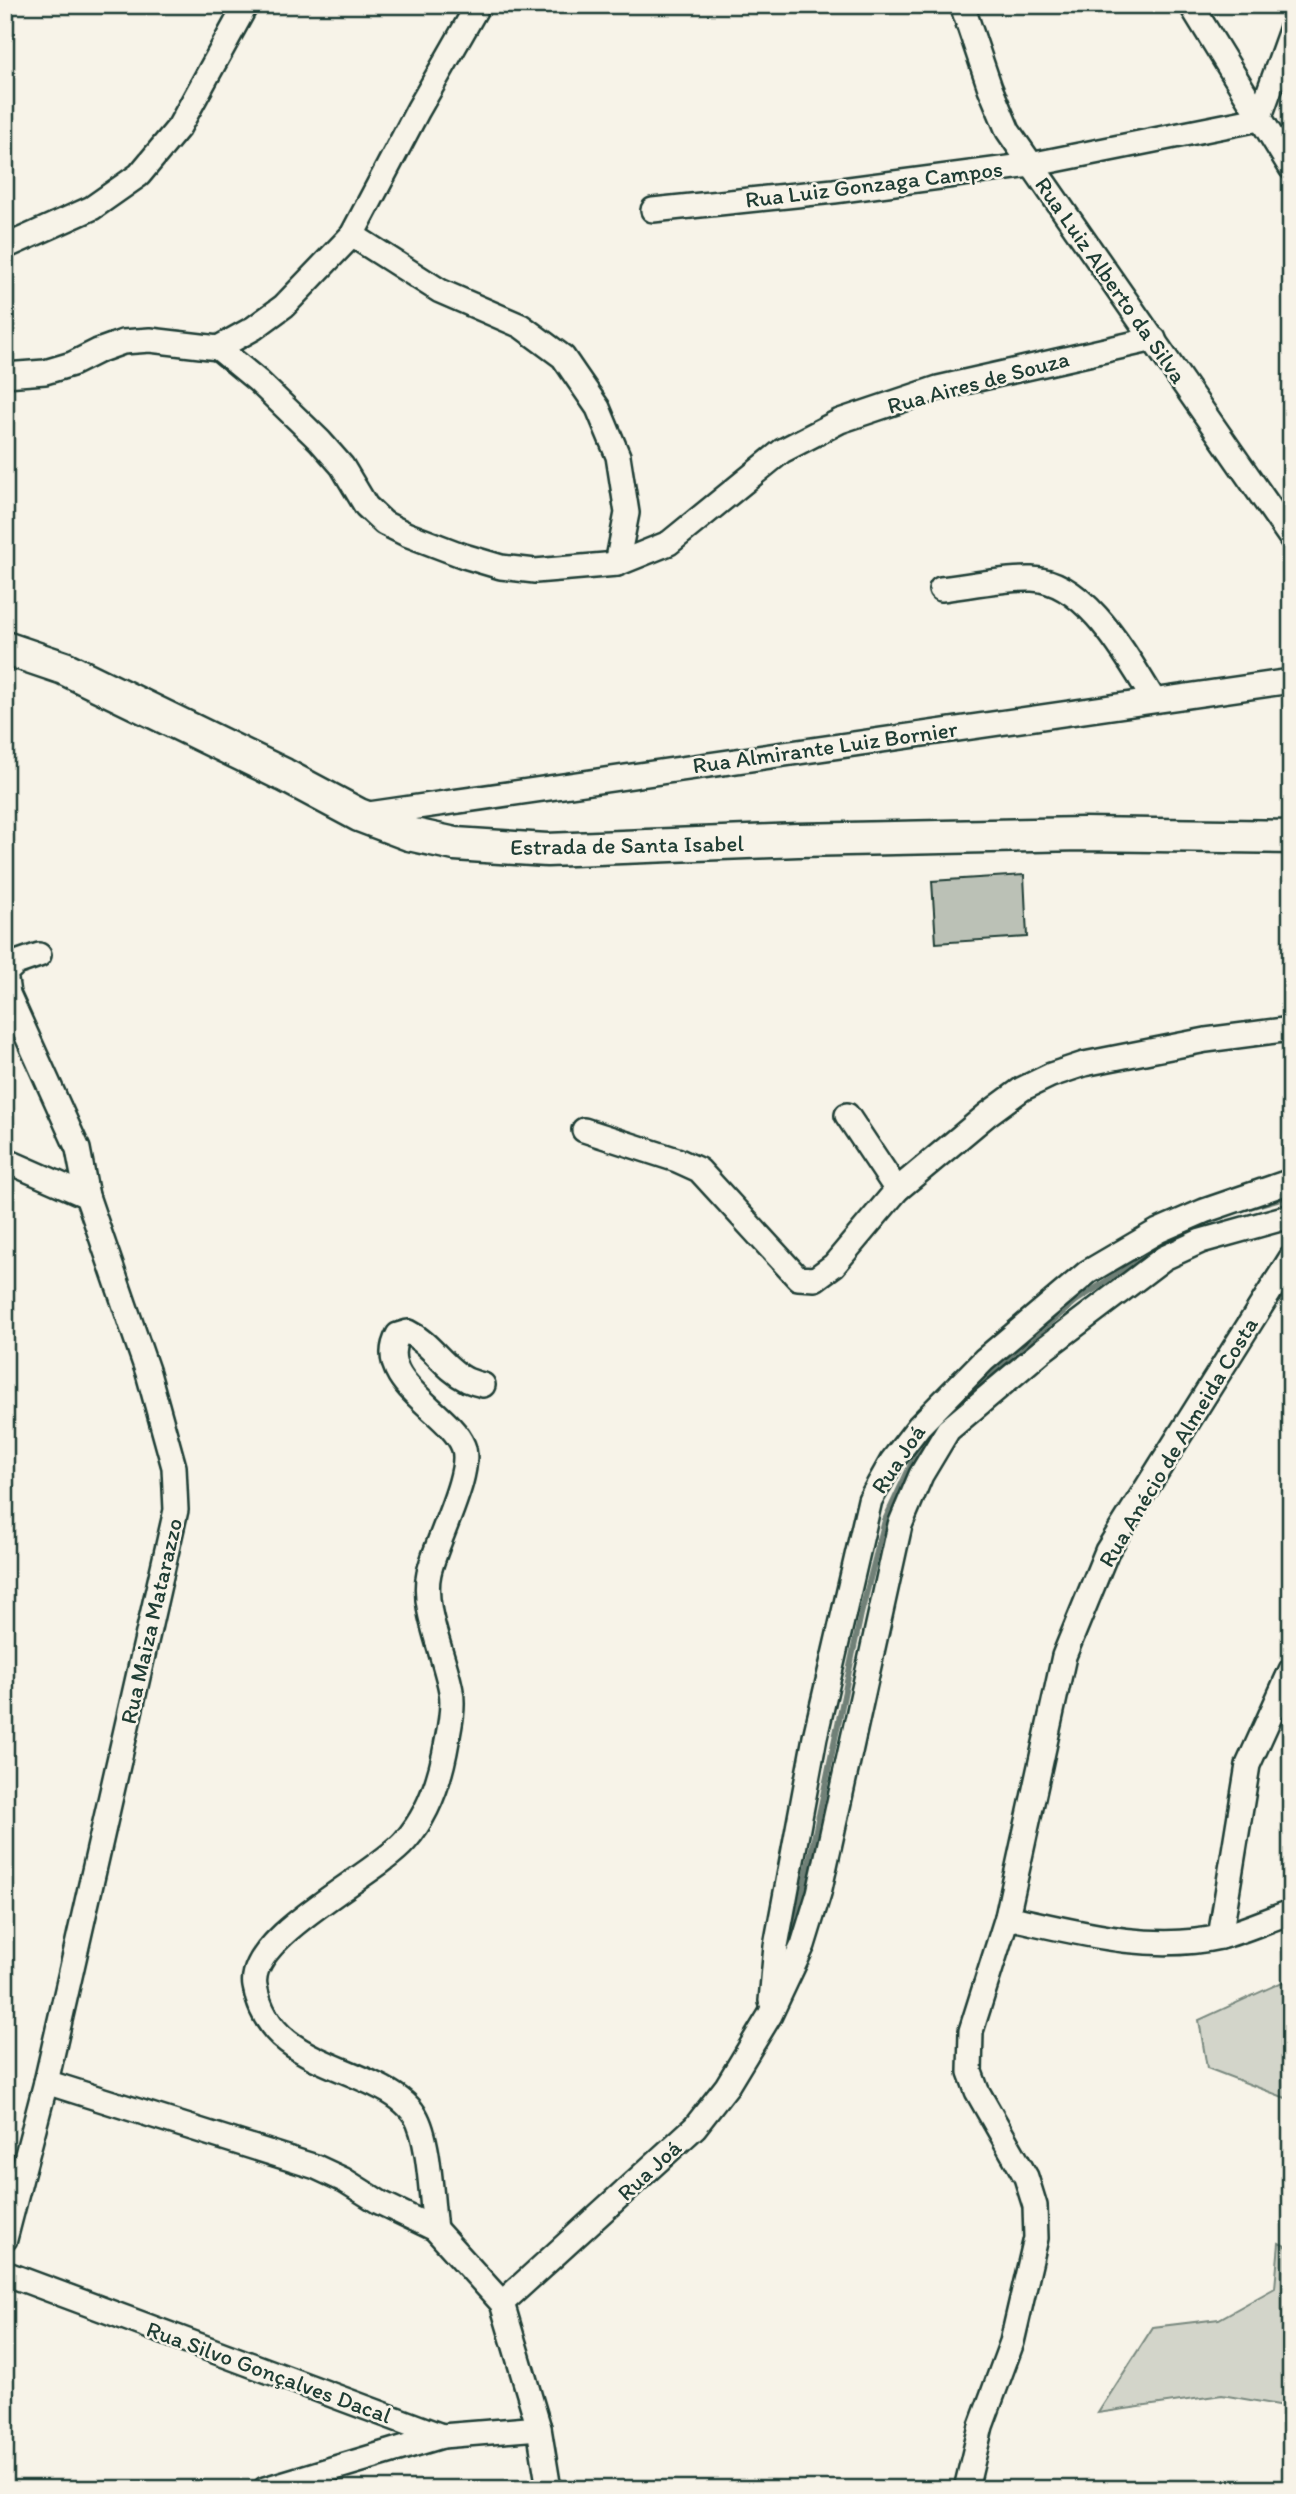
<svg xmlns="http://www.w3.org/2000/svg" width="1296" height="2494" font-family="Itim,sans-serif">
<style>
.green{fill:#d3d5ca;stroke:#79897f;stroke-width:2}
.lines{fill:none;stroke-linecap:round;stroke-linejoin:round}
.stream{stroke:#6f8077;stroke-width:6}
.building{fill:#bbc1b6;stroke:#1f3d34;stroke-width:2}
.street-casing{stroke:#1f3d34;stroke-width:28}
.secondary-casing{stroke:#1f3d34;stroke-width:37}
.street{stroke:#f7f3e8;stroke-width:23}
.secondary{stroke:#f7f3e8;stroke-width:32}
.labels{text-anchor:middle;stroke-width:5;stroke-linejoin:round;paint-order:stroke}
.street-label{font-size:23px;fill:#1f3d34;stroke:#f7f3e8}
</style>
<rect width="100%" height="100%" fill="#f7f3e8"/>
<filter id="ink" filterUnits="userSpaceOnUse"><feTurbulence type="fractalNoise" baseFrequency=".0143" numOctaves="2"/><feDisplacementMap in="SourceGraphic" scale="14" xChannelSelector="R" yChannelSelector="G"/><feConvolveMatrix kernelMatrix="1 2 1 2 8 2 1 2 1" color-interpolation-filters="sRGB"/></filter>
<g filter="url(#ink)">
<g class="green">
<polygon points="1291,1978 1291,2100 1207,2068 1199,2020"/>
<polygon points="1279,2243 1291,2249 1291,2406 1284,2406 1222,2395 1098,2413 1153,2327 1219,2319 1275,2288"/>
</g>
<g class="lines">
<g class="stream">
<polyline points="1246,1208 1291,1195"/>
<polyline points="960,1399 1076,1301 1180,1233"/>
<polyline points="792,1944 861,1614 885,1520 916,1454 943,1417"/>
</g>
</g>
<polygon class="building" points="1024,875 1027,937 936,943 932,881"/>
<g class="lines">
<defs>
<g id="street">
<polyline points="962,5 990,88 1008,131 1291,538"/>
<polyline points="1191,5 1291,168"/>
<polyline points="653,210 834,191 1030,165 1259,119 1291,30"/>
<polyline points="352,235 440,291 521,326 563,357 598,408 618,456 627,513 617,564"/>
<polyline points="5,247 92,208 139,175 179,127 246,5"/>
<polyline points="218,348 258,381 320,441 342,466 366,506 384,523 406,534 464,556 501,567 535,571 617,564 669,543 782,451 840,421 938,388 1154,339"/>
<polyline points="5,375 45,372 72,364 98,351 123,342 150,340 218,348 254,328 284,306 352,235 418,110 478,5"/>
<path d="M941,589C967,586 1006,578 1032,579C1087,581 1128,659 1154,700"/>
<polyline points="362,815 1291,681"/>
<polyline points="847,1115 897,1190"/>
<polyline points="584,1130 677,1160 699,1170 798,1278 815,1279 834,1265 897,1190 988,1114 1022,1089 1051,1075 1084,1064 1206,1040 1291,1029"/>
<polyline points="5,1160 87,1196"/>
<path d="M1007,1917C1076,1932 1149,1953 1220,1937C1244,1931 1267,1920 1291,1912"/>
<polyline points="1220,1937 1248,1765 1291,1670"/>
<polyline points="771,2001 776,1946 815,1737 870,1500 892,1461 919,1426 984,1360 1088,1272 1158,1231 1204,1211 1291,1181"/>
<polyline points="46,2082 316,2167 344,2180 379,2202 435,2229 502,2303 539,2428 549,2489"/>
<path d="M435,2229C431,2199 430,2140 415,2115C406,2101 391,2092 376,2085C326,2060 266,2051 255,1986C246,1937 376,1875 405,1841C430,1813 441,1777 447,1741C450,1726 454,1706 451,1691C445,1656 421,1608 429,1573C435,1543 474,1472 463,1446C449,1411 373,1381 398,1335L408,1332C431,1343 444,1369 467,1380C472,1382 478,1384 483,1385"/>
<polyline points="5,2239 46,2082 176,1510 174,1467 148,1373 87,1196 78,1149 8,994 5,973 16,963 39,955"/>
<polyline points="5,2273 442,2436 539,2428"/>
<polyline points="502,2303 695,2127 727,2086 770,2015 803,1945 819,1893 900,1525 921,1475 948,1430 1044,1349 1164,1258 1201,1241 1291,1216"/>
<polyline points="265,2489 442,2436"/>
<polyline points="966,2489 981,2426 1012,2342 1036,2238 1035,2206 1026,2177 977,2091 970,2072 971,2031 1007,1917 1064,1656 1107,1551 1291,1258"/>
</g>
<polyline id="secondary" points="5,648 64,668 284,775 359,815 409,834 455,844 547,850 798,840 1083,834 1291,837"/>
</defs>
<use href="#street" class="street-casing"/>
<use href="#secondary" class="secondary-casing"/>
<use href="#street" class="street"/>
<use href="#secondary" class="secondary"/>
</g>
</g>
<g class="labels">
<g class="street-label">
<text transform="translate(874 184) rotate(-7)" y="8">Rua Luiz Gonzaga Campos</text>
<text transform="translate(1111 280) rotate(55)" y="8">Rua Luiz Alberto da Silva</text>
<text transform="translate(978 382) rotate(-15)" y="8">Rua Aires de Souza</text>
<text transform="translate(825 747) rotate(-8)" y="8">Rua Almirante Luiz Bornier</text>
<text transform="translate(627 845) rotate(-1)" y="8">Estrada de Santa Isabel</text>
<text transform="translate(1178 1442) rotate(-59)" y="8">Rua Anécio de Almeida Costa</text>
<text transform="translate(898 1459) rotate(-56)" y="8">Rua Joá</text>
<text transform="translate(151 1621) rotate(-77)" y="8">Rua Maiza Matarazzo</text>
<text transform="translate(649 2170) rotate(-43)" y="8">Rua Joá</text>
<text transform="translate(269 2372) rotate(20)" y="8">Rua Silvo Gonçalves Dacal</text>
</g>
</g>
<rect width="1296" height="2494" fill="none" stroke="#f7f3e8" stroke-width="28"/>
<rect x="14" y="14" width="1268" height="2466" fill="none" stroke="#1f3d34" stroke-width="2.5" filter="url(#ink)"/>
</svg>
